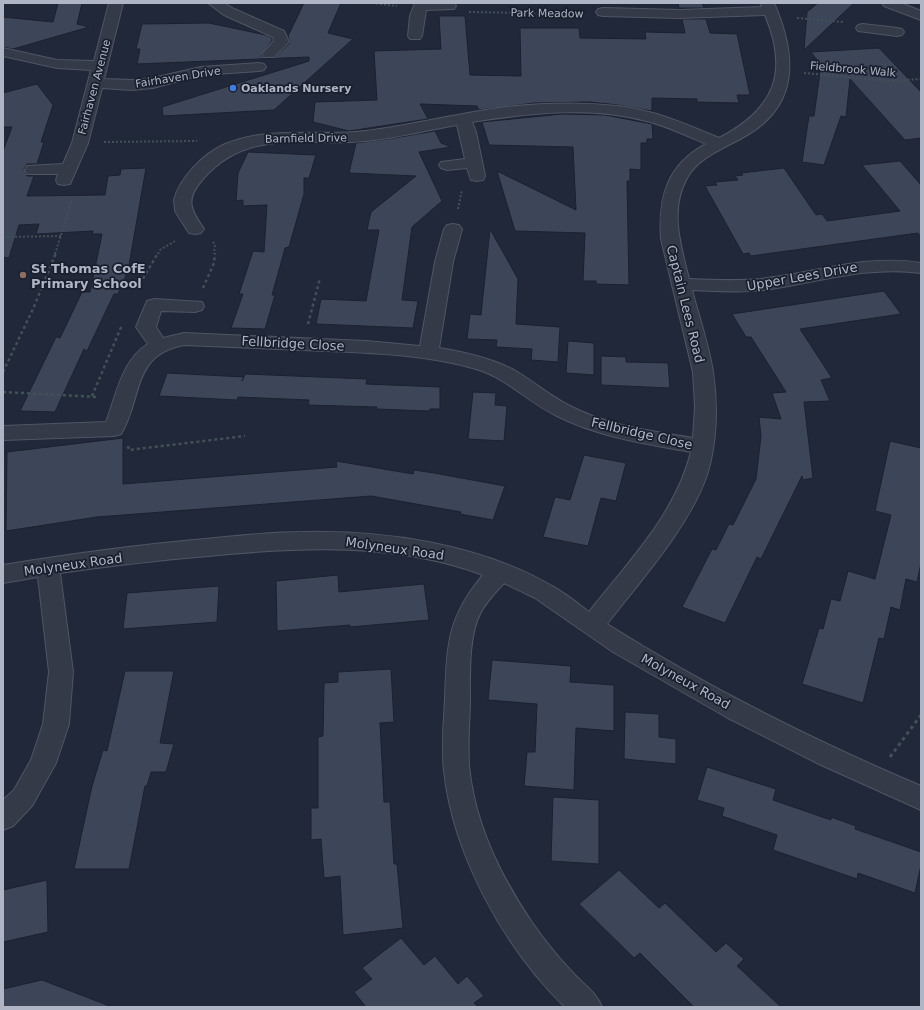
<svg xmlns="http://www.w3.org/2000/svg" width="924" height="1010" font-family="'DejaVu Sans',sans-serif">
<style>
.building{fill:#3d4559;stroke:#1c2130}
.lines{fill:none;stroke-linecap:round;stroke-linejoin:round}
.minor-casing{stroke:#505564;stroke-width:2}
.path-far2{stroke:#415157;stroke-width:2;stroke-dasharray:2 2;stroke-linecap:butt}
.path-far1{stroke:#415157;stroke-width:2.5;stroke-dasharray:3 3;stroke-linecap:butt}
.path{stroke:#415157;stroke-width:3;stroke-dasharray:3.5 3.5;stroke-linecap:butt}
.minor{fill:#353a49;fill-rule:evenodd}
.shop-dot{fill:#3f7fe0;stroke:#1a1f2e;stroke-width:1.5}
.education-dot{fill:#8d6e63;stroke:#1a1f2e;stroke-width:1.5}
.labels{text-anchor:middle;stroke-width:3.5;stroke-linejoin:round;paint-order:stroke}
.far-street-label{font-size:11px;fill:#b0b5c6;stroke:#1a1f2e}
.far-poi-label{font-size:11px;font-weight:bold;fill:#b0b5c6;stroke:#1a1f2e;text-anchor:start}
.poi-label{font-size:13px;font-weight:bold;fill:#b0b5c6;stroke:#1a1f2e;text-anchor:start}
.street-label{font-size:13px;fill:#b0b5c6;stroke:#1a1f2e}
</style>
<rect width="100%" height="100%" fill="#212839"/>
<g class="building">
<polygon points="58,3 82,3 77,24 89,27 13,49 3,47 3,17 53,22"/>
<polygon points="304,3 341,3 328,33 353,39 274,110 163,116 162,107 309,61 309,57 137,64 140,49 136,49 142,24 209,23 266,35 272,38 272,41 261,55 264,58 274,58 290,43 288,36"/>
<polygon points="678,3 702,3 704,8 679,8"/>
<polygon points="818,3 854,3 804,50 807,12"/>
<polygon points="439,16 465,16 470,75 521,76 520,28 579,28 580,38 646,39 645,32 685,33 682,19 706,19 710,33 737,34 750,95 737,95 739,103 697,102 697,99 652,98 652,111 618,105 590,102 534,103 479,110 477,106 420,104 428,119 349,131 313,122 315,102 377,100 374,51 441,49"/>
<polygon points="879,48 921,92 921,138 905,140 850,79 846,117 841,116 824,165 802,162 809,116 814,116 821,65 811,52"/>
<polygon points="37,84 53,105 41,142 44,142 37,164 27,164 24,169 27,176 34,176 27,196 105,195 108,176 120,175 121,169 146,168 128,271 118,294 114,294 87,351 84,349 55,412 20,411 56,337 60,338 82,292 90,292 102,234 92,234 93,231 36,234 39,224 19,225 9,258 3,257 3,151 12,127 3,127 3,93"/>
<polygon points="562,114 605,115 652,124 653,139 647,139 647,143 641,143 641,170 630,169 630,181 627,181 629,285 596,284 596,281 583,281 585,233 515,231 497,171 576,210 573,147 489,145 482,122"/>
<polygon points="435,131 441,143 451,147 419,152 442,201 412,227 402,300 418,301 413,328 316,324 321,299 366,301 379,230 367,230 371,212 416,176 349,173 356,143 388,139"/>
<polygon points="248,152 316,155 309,178 304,178 304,194 289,247 285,248 281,263 272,295 275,295 265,329 231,328 243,294 239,294 253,251 264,252 267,205 243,206 243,200 236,201 238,173"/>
<polygon points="900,161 921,185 921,237 918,233 751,256 749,253 743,254 705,186 717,185 715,182 738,180 735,176 743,175 741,173 784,168 816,215 822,214 827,221 900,211 862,165"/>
<polygon points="490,229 518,279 516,324 560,327 558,362 531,360 532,349 496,347 497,340 467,339 470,314 481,315"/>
<polygon points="884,291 901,314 800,329 832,378 821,380 830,401 804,402 813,478 803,480 802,476 761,559 757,557 725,623 682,607 712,549 716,550 729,524 733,525 756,479 761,436 759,417 781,419 772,393 786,392 751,337 746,337 732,314"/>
<polygon points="568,341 594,343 594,375 566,373"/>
<polygon points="601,356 626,357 626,362 668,363 670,388 601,385"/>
<polygon points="167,373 244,377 242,381 245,374 367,379 366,384 440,387 440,409 430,409 430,411 376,409 377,407 308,405 309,400 238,397 237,400 159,396"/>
<polygon points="473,392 496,393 495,405 507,406 504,441 468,439"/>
<polygon points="123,438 123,484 337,467 336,461 413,474 414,470 434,473 505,486 493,520 460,514 461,512 371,496 97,517 6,531 7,452"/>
<polygon points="890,441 921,448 921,563 917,582 906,579 900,610 891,607 884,639 879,638 863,703 802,684 819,628 823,629 831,599 840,601 848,571 875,579 891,515 875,511"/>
<polygon points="584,455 626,463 616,501 601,498 588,546 543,537 555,497 570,500"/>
<polygon points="338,575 339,592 424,584 429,620 350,627 350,625 277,631 276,581"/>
<polygon points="219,586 217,622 123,629 127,593"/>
<polygon points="492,660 571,666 570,682 614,685 614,731 576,728 574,790 524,786 527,752 535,752 537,704 488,700"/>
<polygon points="391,669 394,722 380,723 382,761 384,802 390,802 394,864 397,864 403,928 343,935 340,876 324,878 321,839 311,840 311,808 318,808 318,737 323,736 324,683 338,682 338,672"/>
<polygon points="125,671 174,671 160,743 174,744 166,772 151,772 147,786 145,786 129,869 74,869 92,786 103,750 107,751"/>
<polygon points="625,712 659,714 659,737 676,739 676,764 624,759"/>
<polygon points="707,767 776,789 773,800 831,820 831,817 856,826 855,829 921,852 921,865 915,893 858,873 857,879 773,850 777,835 722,816 724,808 697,800"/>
<polygon points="553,797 599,800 599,864 551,861"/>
<polygon points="619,870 659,908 665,903 716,952 726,943 744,959 737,966 781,1007 694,1007 640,953 634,958 579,904"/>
<polygon points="47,880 48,932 3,942 3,890"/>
<polygon points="401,938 424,965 435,956 458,984 467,976 484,996 474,1003 478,1007 366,1007 354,992 372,979 362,968"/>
<polygon points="42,980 107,1005 107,1007 3,1007 3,989"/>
</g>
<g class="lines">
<defs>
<g id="minor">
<polygon points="109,3 123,3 104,79 132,80 153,78 201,67 259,63 264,64 266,67 264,70 259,71 201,75 153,88 132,90 102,88 88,143 70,184 64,185 58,184 56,180 58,174 27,174 25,170 27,166 63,164 72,143 91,70 57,68 3,56 3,48 57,60 94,61"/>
<polygon points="208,3 224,3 234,9 284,31 289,42 274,57 264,57 262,54 274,41 273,37 224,15"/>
<polygon points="415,3 454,3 456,6 454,9 426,10 422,36 420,39 410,39 408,36 410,16"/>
<path d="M760,3H774C797,56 800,107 742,138C722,149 698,158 687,178C669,210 681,246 689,279C713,280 736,281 760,279C816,273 864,254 921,263V273C869,266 822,281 771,289C745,293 718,291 692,290C699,317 709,345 713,372C718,405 717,444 707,475C689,527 641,580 607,624C707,687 813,740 921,786V810L819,764L728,718L613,652L535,598L504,583C496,592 487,601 481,612C468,635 470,678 470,704C469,724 468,745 469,765C474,821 500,875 531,921C544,940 558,957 573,973C584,985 596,992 602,1007H565C505,949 453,855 444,771C441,747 444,723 445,698C447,645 447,618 483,575C395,542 300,547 208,556C159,560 109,566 60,573L73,672L69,724L56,763L32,806L13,826L3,830V800L14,790L31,760L43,724L49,672L38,577L3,583V565C70,554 137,545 205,539C237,536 270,532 302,532C384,530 480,544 552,586C565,593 577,603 589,612C628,562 675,515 691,452C646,444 599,437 557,416C529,403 507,378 476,369C428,355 376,353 326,351C279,349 231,347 184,345C131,355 143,398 121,434L114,436L3,440V426L106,422C116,396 122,359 148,344L136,327L147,301L154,299L202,302L204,306L202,310L195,312L161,311L156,327L163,338L184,333L366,341L420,346L435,262L444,229L447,225L453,224L459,225L462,229L453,262L439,348C464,352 491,358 514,370C533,381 550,396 570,406C608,426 652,431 693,438L695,407L693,372L661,239C658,197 667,165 706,144C687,136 667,126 646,121C593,106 532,113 478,121L472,122L476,132L485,176L483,180L477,181L471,180L467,168L447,170L441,168L439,165L441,162L465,159L457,125C427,130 396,138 365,141C305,147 248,127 203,179C185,199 190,209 204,229L201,233L195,234L189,233L175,211L174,200C180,178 202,155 223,145C268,125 319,137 366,131C413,125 459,113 506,107C543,103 581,102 618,106C654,110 686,124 719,138C773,110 790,74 765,15L680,18L603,16L598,15L596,12L598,9L603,8L680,10L762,7Z"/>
<polygon points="882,3 901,3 921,11 921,20 884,6"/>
<polygon points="863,24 897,28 902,29 904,32 902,35 897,36 858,31 856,28 858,25"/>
</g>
</defs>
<use href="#minor" class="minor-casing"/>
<g class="path-far2">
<polyline points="372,3 397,6"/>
<polyline points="469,12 584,14"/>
<polyline points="797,18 843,22"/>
<polyline points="804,73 890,81 921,79"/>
<polyline points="104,142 197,141"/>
<polyline points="458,209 462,190"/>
<polyline points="3,237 63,236"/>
<polyline points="213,242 215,244 214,254"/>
<polyline points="55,254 72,200"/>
<polyline points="158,254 160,250 175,241"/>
</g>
<g class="path-far1">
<polyline points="203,288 214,263 215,253"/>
<polyline points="137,289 158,253"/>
<polyline points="308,324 320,278"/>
<polyline points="3,372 33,309 56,253"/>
<polyline points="3,392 98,397"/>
<polyline points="92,396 122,325"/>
<polyline points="128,446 129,450 245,436"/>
</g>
<polyline class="path" points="890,757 921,715"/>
<use href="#minor" class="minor"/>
</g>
<circle class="shop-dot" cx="233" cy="88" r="4"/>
<circle class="education-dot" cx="23" cy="275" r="4"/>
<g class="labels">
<g class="far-street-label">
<text transform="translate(547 13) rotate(1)" y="4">Park Meadow</text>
<text transform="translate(853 69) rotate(5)" y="4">Fieldbrook Walk</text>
<text transform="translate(178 77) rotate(-9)" y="4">Fairhaven Drive</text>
<text transform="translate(94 87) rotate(-75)" y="4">Fairhaven Avenue</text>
<text transform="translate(306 138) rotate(-1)" y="4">Barnfield Drive</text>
</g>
<g class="far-poi-label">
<text x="241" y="92">Oaklands Nursery</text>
</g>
<g class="poi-label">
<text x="31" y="273">St Thomas CofE<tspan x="31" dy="15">Primary School</tspan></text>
</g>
<g class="street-label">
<text transform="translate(802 276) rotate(-10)" y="5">Upper Lees Drive</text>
<text transform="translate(686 304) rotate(76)" y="5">Captain Lees Road</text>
<text transform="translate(293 343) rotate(3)" y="5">Fellbridge Close</text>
<text transform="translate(642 433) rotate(13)" y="5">Fellbridge Close</text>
<text transform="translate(395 548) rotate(8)" y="5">Molyneux Road</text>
<text transform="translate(73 564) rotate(-8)" y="5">Molyneux Road</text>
<text transform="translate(686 681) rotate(29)" y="5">Molyneux Road</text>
</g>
</g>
<rect width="924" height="1010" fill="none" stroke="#b0b5c6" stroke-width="8"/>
</svg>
